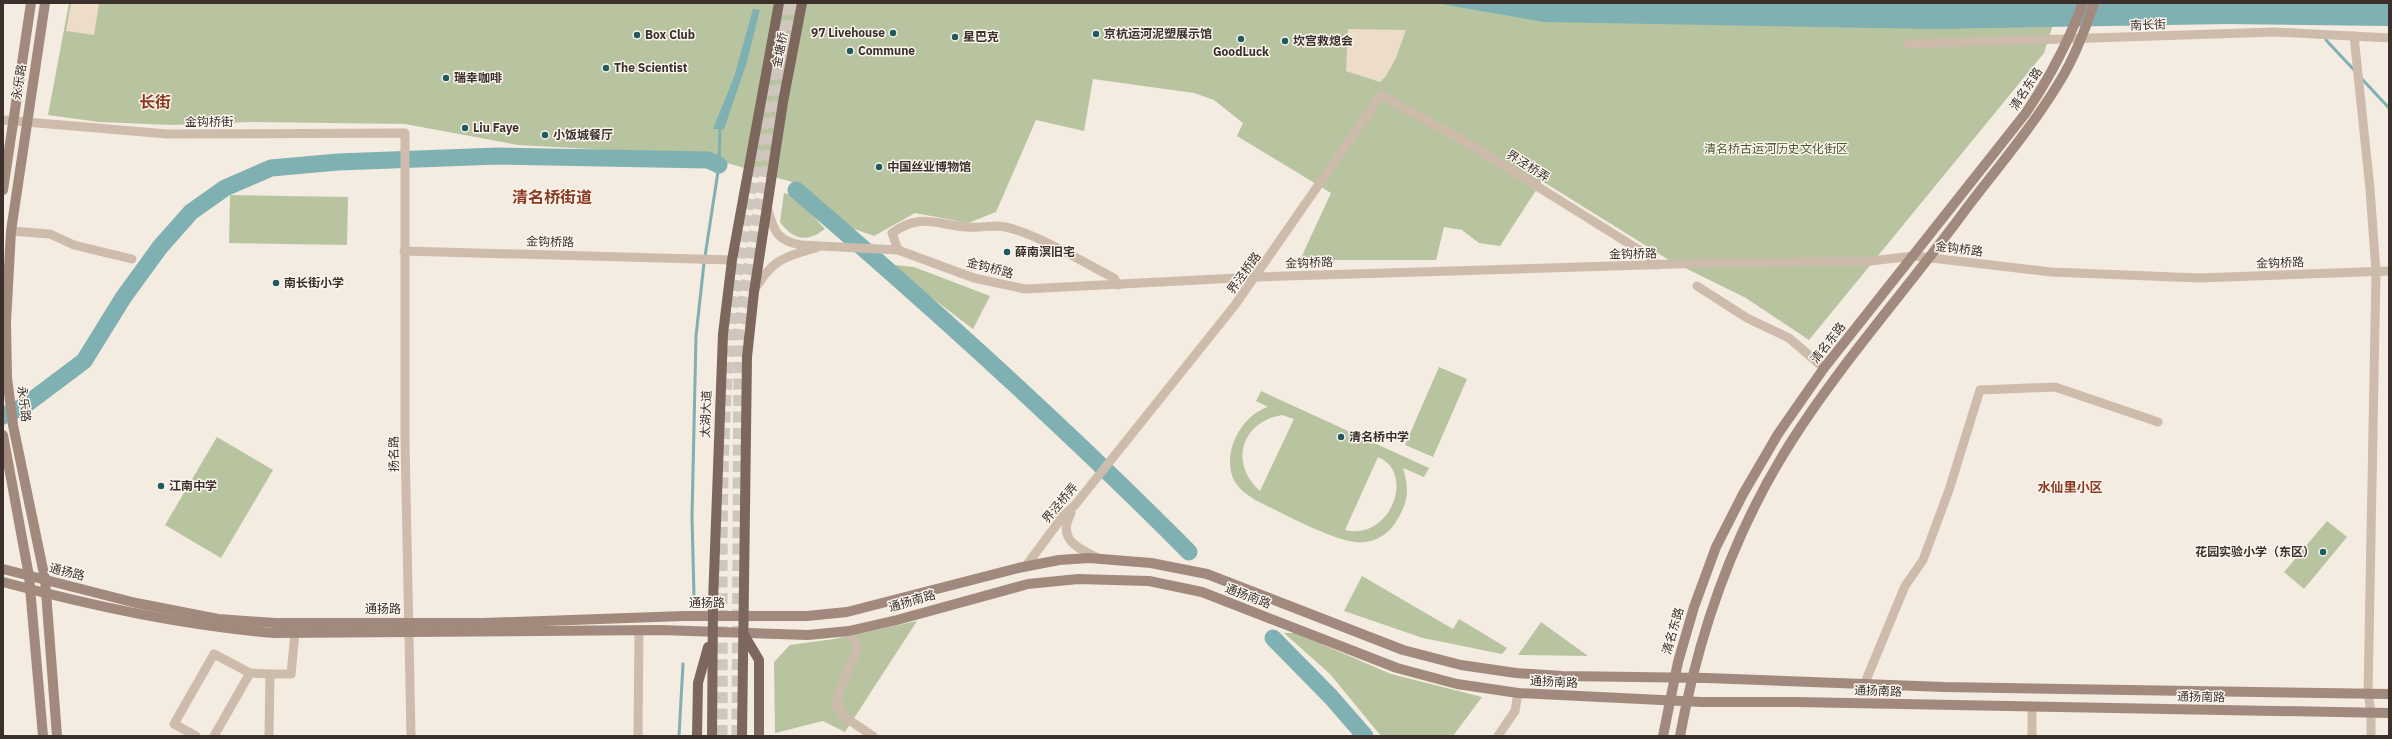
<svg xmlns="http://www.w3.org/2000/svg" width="2392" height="739" font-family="'IBM Plex Sans','Noto Sans SC',sans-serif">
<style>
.green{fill:#b8c4a0;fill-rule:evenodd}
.plaza{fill:#ecdcc8}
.water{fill:#7fb0b2}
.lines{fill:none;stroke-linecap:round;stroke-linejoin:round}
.stream{stroke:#7fb0b2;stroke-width:3}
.river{stroke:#7fb0b2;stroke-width:17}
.trunk-tunnel{stroke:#cfc6bd;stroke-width:11;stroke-dasharray:11 5.5;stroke-linecap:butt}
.minor{stroke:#cdbbac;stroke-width:9}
.secondary{stroke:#a18a7d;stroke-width:10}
.primary{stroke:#7d675c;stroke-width:10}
.poi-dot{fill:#1f5a5e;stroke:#fbf5ee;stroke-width:1.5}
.labels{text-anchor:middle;stroke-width:3;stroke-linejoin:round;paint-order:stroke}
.street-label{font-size:12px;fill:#3b302b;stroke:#fbf5ee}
.poi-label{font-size:12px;font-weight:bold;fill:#3b302b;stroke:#fbf5ee;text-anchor:start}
.park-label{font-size:12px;fill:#4a5a2e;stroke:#fbf5ee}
.neighbourhood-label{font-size:13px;font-weight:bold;fill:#8c3b22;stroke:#fbf5ee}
.district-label{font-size:16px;font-weight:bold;fill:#8c3b22;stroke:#fbf5ee}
</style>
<rect width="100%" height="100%" fill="#f4ebe1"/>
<g class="green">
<polygon points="69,3 2060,3 2044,53 1809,340 1746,298 1669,260 1542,181 1500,246 1479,243 1462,230 1444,227 1436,260 1300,260 1331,193 1237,136 1243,123 1214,100 1194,93 1093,79 1084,131 1036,120 996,212 968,223 915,213 874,236 846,226 799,184 700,155 518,145 405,124 250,122 172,125 99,122 48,115"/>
<path d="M784,193L795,196L825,229C807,243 793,240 780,222Z"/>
<polygon points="230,195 348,197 347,245 229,243"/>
<polygon points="895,265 914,267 990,296 973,329 915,285"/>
<polygon points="1439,367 1467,379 1433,457 1405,445"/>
<path d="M1261,391L1429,468L1424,477L1403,468C1409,488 1409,501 1397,520C1391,531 1380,540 1366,542C1342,547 1279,511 1255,500C1248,495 1240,490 1235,482C1220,455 1241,415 1268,407L1256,401ZM1282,415L1294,419L1260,491C1229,464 1241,422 1282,415ZM1378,457C1416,472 1391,541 1345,530Z"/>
<polygon points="217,437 273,470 221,558 165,525"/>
<polygon points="2327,521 2347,537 2304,589 2284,572"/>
<polygon points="1362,576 1453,629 1459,619 1507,648 1502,654 1423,638 1344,611"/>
<polygon points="917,621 845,732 823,721 775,733 774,662 790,645 834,639"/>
<polygon points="1541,622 1588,656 1518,655"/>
<polygon points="1284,633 1296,633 1391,674 1482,697 1453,736 1381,736 1330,674"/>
</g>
<g class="plaza">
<polygon points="71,3 99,3 94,35 66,31"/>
<polygon points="1348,29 1406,30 1396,58 1386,76 1380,82 1346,71"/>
</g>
<g class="water">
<polygon points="1435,3 2389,3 2389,26 2227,24 1933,29 1544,22"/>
<polygon points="753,9 760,10 747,62 724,129 713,129 734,77"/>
</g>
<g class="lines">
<g class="stream">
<polyline points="2326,40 2355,71"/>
<polyline points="2361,78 2389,108"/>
<polyline points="694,596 692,517 696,336 704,263 719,165 720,127"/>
<polyline points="679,736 683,664"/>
</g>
<g class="river">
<path d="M796,190C931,306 1064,426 1189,552"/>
<polyline points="3,416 24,406 84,361 123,298 160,247 191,212 225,188 271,168 338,162 498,156 708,160 719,165"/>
<polyline points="1273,638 1331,697 1365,736"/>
</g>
<g class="trunk-tunnel">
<path d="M722,736C723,608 719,478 729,350C738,234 766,118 787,3"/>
<polyline points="737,736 739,331 754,234 796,3"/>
</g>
<g class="minor">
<polyline points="2354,36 2370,189 2376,272 2368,694 2371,712 2371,736"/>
<polyline points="1907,44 2275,32 2389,38"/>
<polyline points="3,120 167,134 405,133 405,441 411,736"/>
<path d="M767,207C774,230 775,240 801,245L898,250L974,278L1025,289L1256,277L1708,263L1870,261L1914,256L2051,272L2199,278L2389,271"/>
<polyline points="11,231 50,234 74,245 132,259"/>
<path d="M898,250L892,233C921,212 936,225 967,227C977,228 988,226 998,226C1028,228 1086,264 1114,278L1118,285"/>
<polyline points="404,251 732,260"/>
<polyline points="1697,286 1747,318 1789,338 1824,368"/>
<path d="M755,289C772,260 785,256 816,248"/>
<path d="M1071,513C1057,539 1077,548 1098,558"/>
<polyline points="1026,566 1063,516 1075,505 1235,305 1381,95 1466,142 1649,256 1657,265"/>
<polyline points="849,631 858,649 839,691 836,704 843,716 873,736"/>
<polyline points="1864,685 1905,586 1923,560 1949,490 1980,390 2055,387 2158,422"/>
<polyline points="196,736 174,724 214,654 250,673 270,674"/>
<polyline points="214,736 250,673"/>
<polyline points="269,736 270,674 291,674 295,633"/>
<polyline points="638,736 639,630"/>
<polyline points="1498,736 1515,711 1518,693"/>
<polyline points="2032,736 2032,707"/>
</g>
<g class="secondary">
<polyline points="45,3 11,231 6,322 7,378 13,425 45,579 57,736"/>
<polyline points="3,190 31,3"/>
<polyline points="3,435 29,576 43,736"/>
<polyline points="3,569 136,603 218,619 275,623 483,623 684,616 807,616 847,612 1018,568 1059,560 1089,558 1151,563 1207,574 1403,650 1461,665 1516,673 1562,676 1707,678 1944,687 2389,694"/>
<path d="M3,582C92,606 183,626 275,633L660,630L808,635L849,631L897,620L1028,584L1078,579L1149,581L1202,592L1397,668L1457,684L1518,693L1702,702H1796L2389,713"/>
<path d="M1663,736L1678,662L1694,607L1716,547L1743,494L1778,434L1824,368L2025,114C2049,79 2068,43 2083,3"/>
<path d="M1680,736C1699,631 1734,532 1791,442C1843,360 1909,287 1966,209C1998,167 2033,126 2060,81C2075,57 2085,30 2094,3"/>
</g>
<g class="primary">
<polyline points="743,633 759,660 759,736"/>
<polyline points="697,736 698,683 708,647"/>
<polyline points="712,736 713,602 723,334 732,260 779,3"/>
<polyline points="742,736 747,357 754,292 783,102 802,3"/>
</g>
</g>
<g class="poi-dot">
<circle cx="893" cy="33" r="4"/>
<circle cx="1096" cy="34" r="4"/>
<circle cx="637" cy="35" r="4"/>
<circle cx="955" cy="37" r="4"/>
<circle cx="1241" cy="39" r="4"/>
<circle cx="1285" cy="41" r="4"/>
<circle cx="850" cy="51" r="4"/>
<circle cx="606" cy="68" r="4"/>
<circle cx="446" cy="78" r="4"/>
<circle cx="465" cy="128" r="4"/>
<circle cx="545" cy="135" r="4"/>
<circle cx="879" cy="167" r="4"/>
<circle cx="1007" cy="252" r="4"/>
<circle cx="276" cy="283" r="4"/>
<circle cx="1341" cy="437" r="4"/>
<circle cx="161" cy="486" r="4"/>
<circle cx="2323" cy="552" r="4"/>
</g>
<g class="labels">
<g class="street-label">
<text transform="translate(2148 25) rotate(-2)" y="4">南长街</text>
<text transform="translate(780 50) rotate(-79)" y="4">金塘桥</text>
<text transform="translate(19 82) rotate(-81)" y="4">永乐路</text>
<text transform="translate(2026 89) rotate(-57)" y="4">清名东路</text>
<text x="209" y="126">金钩桥街</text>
<text transform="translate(1528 166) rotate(32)" y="4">界泾桥弄</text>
<text transform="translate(550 242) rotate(1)" y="4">金钩桥路</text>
<text transform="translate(1959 249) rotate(7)" y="4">金钩桥路</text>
<text transform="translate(1633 254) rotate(-1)" y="4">金钩桥路</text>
<text transform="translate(1309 263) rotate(-2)" y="4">金钩桥路</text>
<text transform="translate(2280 263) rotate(-2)" y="4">金钩桥路</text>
<text transform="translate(990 268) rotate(15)" y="4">金钩桥路</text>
<text transform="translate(1244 273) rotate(-54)" y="4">界泾桥路</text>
<text transform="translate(1828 343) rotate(-52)" y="4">清名东路</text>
<text transform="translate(24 404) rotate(83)" y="4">永乐路</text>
<text transform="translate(706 414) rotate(-88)" y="4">太湖大道</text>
<text transform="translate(394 454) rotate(-91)" y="4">扬名路</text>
<text transform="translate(1060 503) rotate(-50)" y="4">界泾桥弄</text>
<text transform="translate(67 572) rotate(14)" y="4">通扬路</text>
<text transform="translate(1248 596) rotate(21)" y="4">通扬南路</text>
<text transform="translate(912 601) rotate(-16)" y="4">通扬南路</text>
<text x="707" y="607">通扬路</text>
<text x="383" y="613">通扬路</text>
<text transform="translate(1673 631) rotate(-74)" y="4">清名东路</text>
<text transform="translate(1554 682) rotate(3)" y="4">通扬南路</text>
<text transform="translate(1878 691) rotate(2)" y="4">通扬南路</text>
<text transform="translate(2201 697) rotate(1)" y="4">通扬南路</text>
</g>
<g class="poi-label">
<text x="885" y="37" text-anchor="end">97 Livehouse</text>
<text x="1104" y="38">京杭运河泥塑展示馆</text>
<text x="645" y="39">Box Club</text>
<text x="963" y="41">星巴克</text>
<text x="1293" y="45">坎宫救熄会</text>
<text x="858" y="55">Commune</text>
<text x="1241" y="56" text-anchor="middle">GoodLuck</text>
<text x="614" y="72">The Scientist</text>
<text x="454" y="82">瑞幸咖啡</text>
<text x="473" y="132">Liu Faye</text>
<text x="553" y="139">小饭城餐厅</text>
<text x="887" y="171">中国丝业博物馆</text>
<text x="1015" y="256">薛南溟旧宅</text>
<text x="284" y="287">南长街小学</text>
<text x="1349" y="441">清名桥中学</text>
<text x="169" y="490">江南中学</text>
<text x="2315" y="556" text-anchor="end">花园实验小学（东区）</text>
</g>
<g class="park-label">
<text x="1776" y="153">清名桥古运河历史文化街区</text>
</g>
<g class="neighbourhood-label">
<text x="2070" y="492">水仙里小区</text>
</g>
<g class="district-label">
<text x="155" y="108">长街</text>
<text x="552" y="203">清名桥街道</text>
</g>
</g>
<rect width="2392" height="739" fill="none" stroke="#3b302b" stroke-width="8"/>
</svg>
